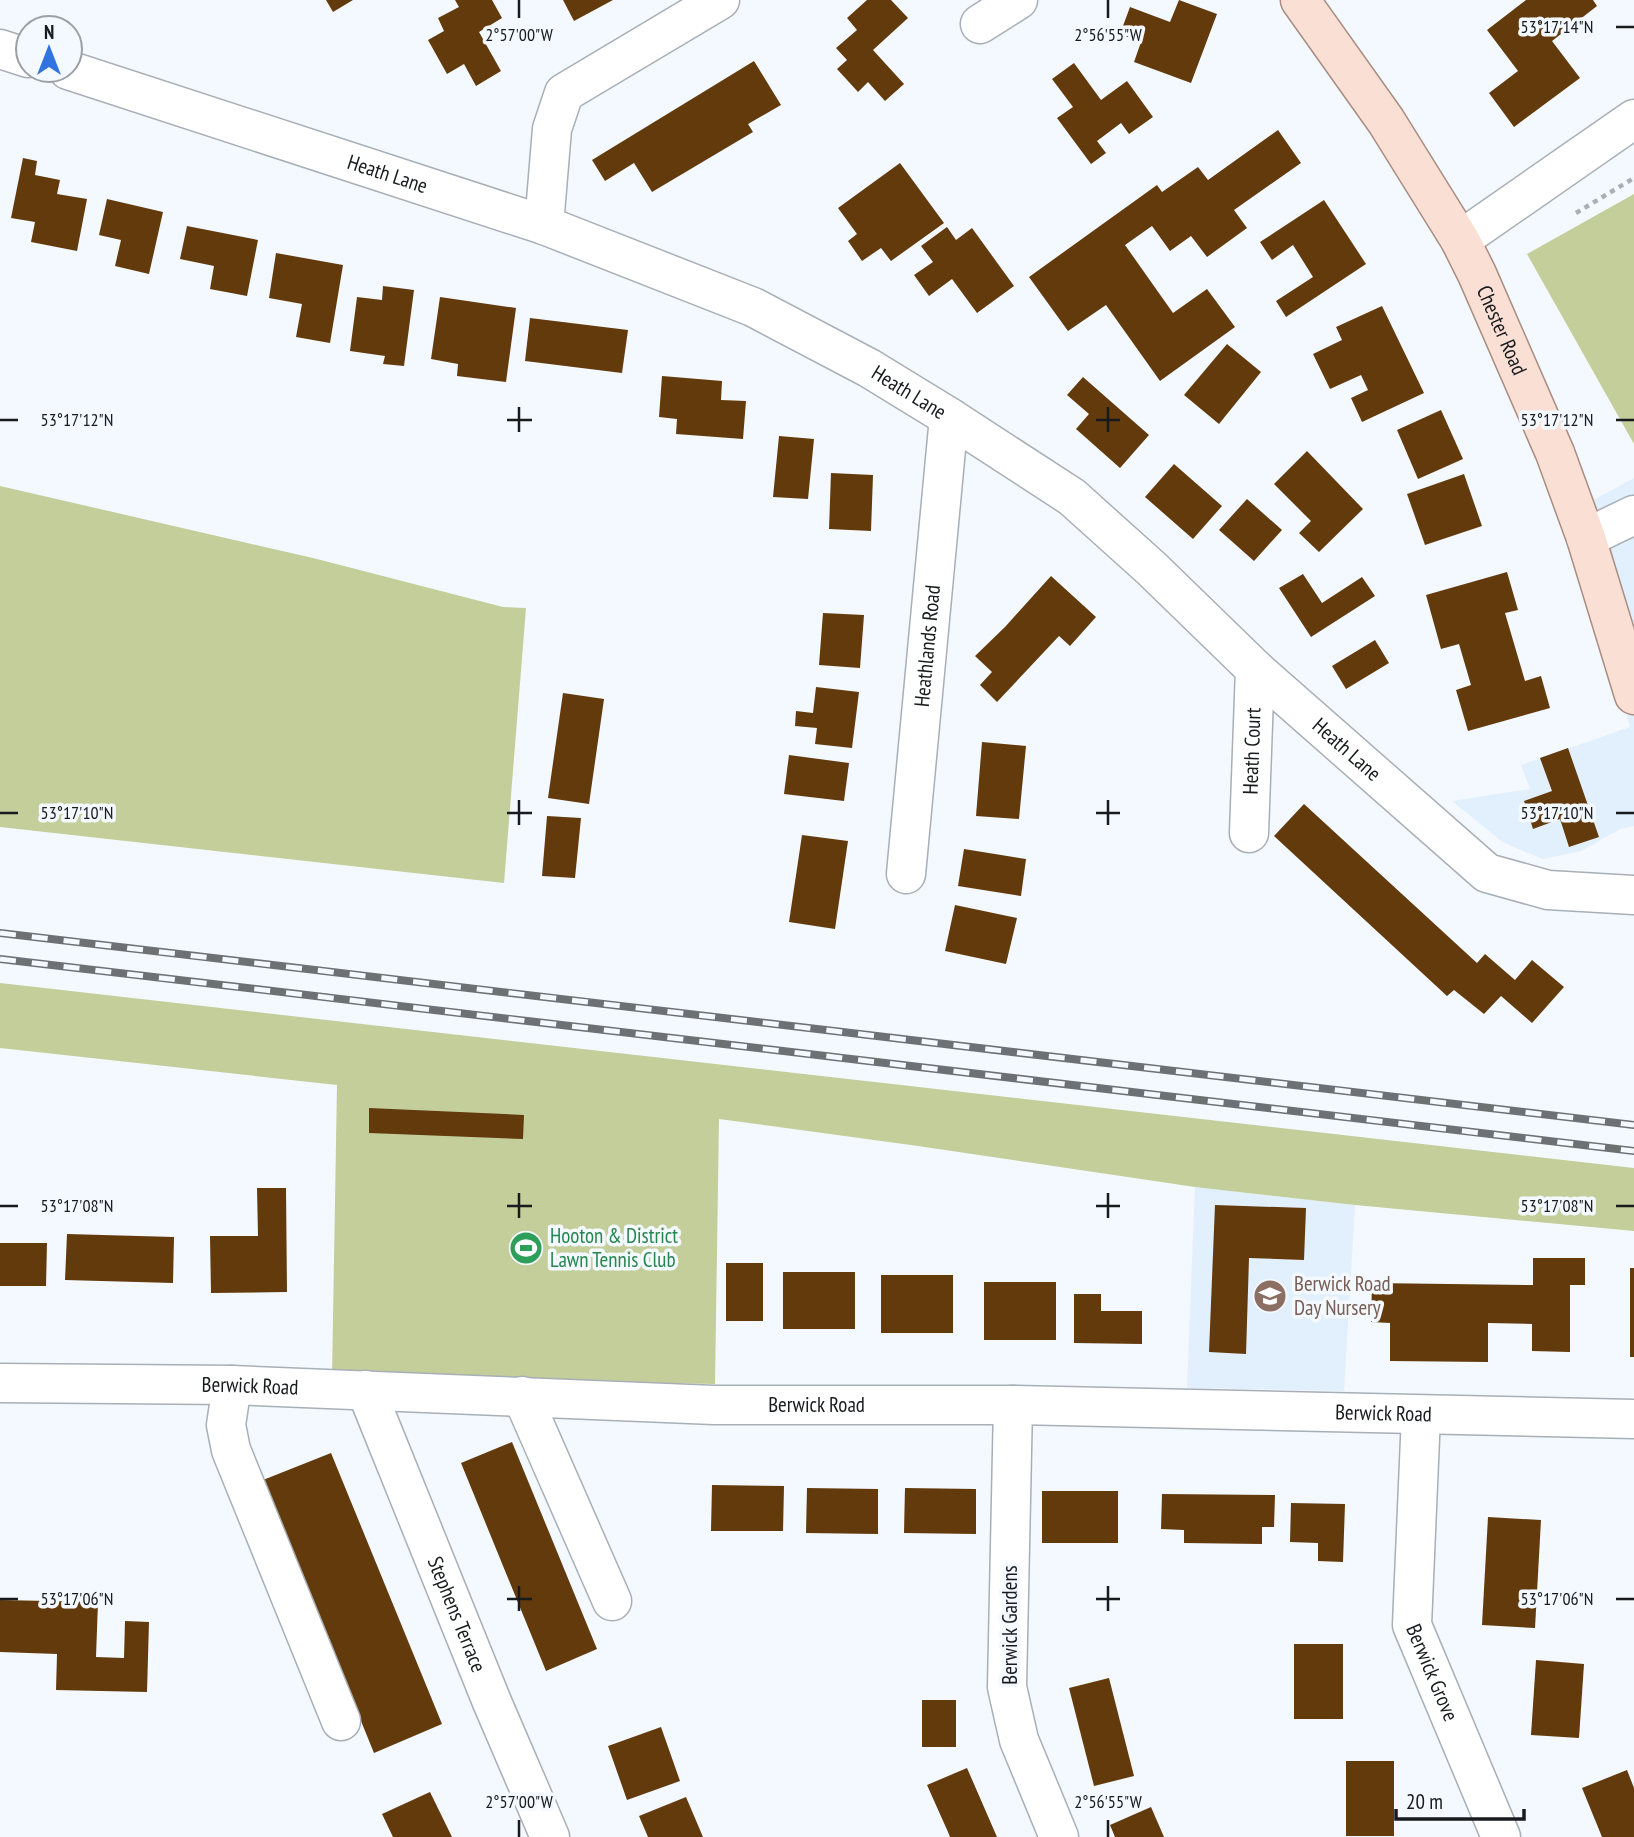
<svg xmlns="http://www.w3.org/2000/svg" width="1634" height="1837" font-family="'PT Sans Narrow',sans-serif">
<style>
.built{fill:#e2effc}
.green{fill:#c3ce9b}
.building{fill:#633a0c}
.lines{fill:none;stroke-linecap:round;stroke-linejoin:round}
.minor-casing{stroke:#a8afb6;stroke-width:41}
.major-casing{stroke:#a88d82;stroke-width:41}
.path{stroke:#aaafb3;stroke-width:4.5;stroke-dasharray:5 5;stroke-linecap:butt}
.minor{stroke:#fff;stroke-width:38}
.major{stroke:#fadfd5;stroke-width:38}
.rail-casing{stroke:#6d7174;stroke-width:8}
.rail{stroke:#f3f9fe;stroke-width:5;stroke-dasharray:16;stroke-linecap:butt}
.ticks{fill:none;stroke:#181b1d;stroke-width:2.5}
.labels{text-anchor:middle;stroke-width:7;stroke-linejoin:round;paint-order:stroke}
.street-label{font-size:21px;fill:#181b1d;stroke:#f3f9fe}
.leisure-label{font-size:21px;fill:#27864d;stroke:#f3f9fe;text-anchor:start}
.education-label{font-size:21px;fill:#785e54;stroke:#f3f9fe;text-anchor:start}
.ticks-label{font-size:18px;text-anchor:middle;fill:#181b1d;stroke:#f3f9fe;stroke-width:7;stroke-linejoin:round;paint-order:stroke}
</style>
<rect width="100%" height="100%" fill="#f3f9fe"/>
<g class="built">
<polygon points="1634,478 1634,826 1620,829 1581,851 1543,859 1504,843 1452,801 1530,789 1521,765 1630,727 1613,661 1566,515"/>
<polygon points="1195,1187 1355,1205 1344,1391 1187,1388"/>
</g>
<g class="green">
<polygon points="1634,194 1634,444 1527,254"/>
<polygon points="0,486 313,558 503,607 526,608 504,883 0,827"/>
<polygon points="0,983 1634,1168 1634,1231 1355,1205 1195,1187 918,1146 719,1119 715,1384 332,1377 337,1085 0,1048"/>
</g>
<g class="building">
<polygon points="326,0 353,0 333,12"/>
<polygon points="455,0 492,0 502,18 479,32 501,71 476,86 464,64 447,74 428,40 444,31 438,18 459,7"/>
<polygon points="563,0 613,0 574,21"/>
<polygon points="867,0 891,0 908,18 873,50 904,84 885,101 868,82 858,92 837,69 847,60 836,48 857,30 847,18"/>
<polygon points="1179,0 1217,14 1191,83 1134,62 1141,42 1120,34 1130,7 1170,22"/>
<polygon points="1526,0 1593,0 1597,6 1552,41 1580,78 1514,127 1489,93 1518,71 1487,30"/>
<polygon points="754,61 781,105 748,124 753,132 652,192 634,163 605,181 592,160"/>
<polygon points="1074,63 1101,100 1127,81 1153,117 1129,134 1121,123 1097,141 1106,153 1091,164 1057,118 1073,107 1052,79"/>
<polygon points="1278,130 1301,163 1234,210 1247,228 1207,257 1191,236 1170,251 1152,226 1125,245 1173,313 1207,289 1235,327 1160,381 1106,305 1068,331 1029,277 1157,185 1162,192 1198,167 1208,180"/>
<polygon points="23,158 37,161 35,175 60,180 57,194 87,199 77,251 31,242 35,222 11,218"/>
<polygon points="900,163 944,223 891,261 881,248 862,261 848,241 857,234 838,208"/>
<polygon points="107,199 163,212 149,274 115,266 121,240 99,235"/>
<polygon points="1324,200 1366,264 1286,317 1276,301 1313,277 1293,245 1272,260 1260,242"/>
<polygon points="187,226 258,240 247,296 210,289 214,266 180,259"/>
<polygon points="947,227 956,240 972,228 1014,286 977,313 952,279 929,296 914,275 933,262 921,246"/>
<polygon points="276,253 343,265 330,343 296,337 302,304 269,298"/>
<polygon points="383,286 414,290 404,366 383,364 385,356 350,351 357,297 382,300"/>
<polygon points="440,297 516,308 506,382 457,376 458,364 431,359"/>
<polygon points="1382,306 1424,393 1362,422 1351,398 1368,390 1361,375 1330,389 1313,354 1342,340 1336,327"/>
<polygon points="530,318 628,330 622,373 525,361"/>
<polygon points="1227,344 1261,372 1219,424 1184,395"/>
<polygon points="662,376 722,381 721,400 746,401 743,439 676,434 677,419 659,417"/>
<polygon points="1083,377 1149,435 1120,468 1076,429 1089,414 1067,395"/>
<polygon points="1441,410 1463,459 1418,479 1397,430"/>
<polygon points="779,436 814,439 808,499 773,497"/>
<polygon points="1307,451 1363,509 1319,552 1299,533 1311,521 1274,484"/>
<polygon points="1174,464 1222,506 1193,539 1145,497"/>
<polygon points="831,473 873,475 871,531 829,529"/>
<polygon points="1464,474 1482,526 1425,545 1407,494"/>
<polygon points="1247,499 1282,530 1254,561 1219,530"/>
<polygon points="1507,572 1518,610 1505,613 1525,681 1541,676 1550,708 1468,731 1456,690 1471,685 1459,644 1441,649 1426,595"/>
<polygon points="1303,574 1322,603 1362,577 1375,596 1311,637 1279,588"/>
<polygon points="1051,576 1096,617 1070,646 1059,636 997,702 980,685 992,672 975,656 1005,627"/>
<polygon points="823,613 864,615 860,668 819,665"/>
<polygon points="1375,640 1389,663 1346,689 1332,666"/>
<polygon points="816,687 859,692 852,748 815,744 817,728 795,726 796,711 813,713"/>
<polygon points="563,693 604,699 589,804 548,798"/>
<polygon points="982,742 1026,746 1019,819 976,816"/>
<polygon points="1568,748 1599,837 1569,847 1560,819 1533,829 1524,801 1552,791 1540,758"/>
<polygon points="789,755 849,763 844,801 784,794"/>
<polygon points="1304,804 1477,963 1485,954 1515,980 1532,960 1564,987 1532,1023 1501,996 1484,1014 1454,990 1447,996 1274,836"/>
<polygon points="547,816 581,818 575,878 542,876"/>
<polygon points="802,835 848,841 835,929 789,922"/>
<polygon points="964,849 1026,859 1021,896 958,886"/>
<polygon points="955,905 1017,918 1006,964 945,951"/>
<polygon points="369,1108 524,1115 523,1139 369,1133"/>
<polygon points="257,1188 286,1188 287,1292 211,1293 210,1236 258,1236"/>
<polygon points="1215,1205 1306,1208 1304,1260 1249,1258 1246,1354 1209,1352"/>
<polygon points="67,1234 174,1237 173,1283 65,1280"/>
<polygon points="0,1243 47,1243 46,1286 0,1286"/>
<polygon points="1533,1258 1585,1258 1585,1285 1570,1285 1570,1352 1532,1351 1532,1324 1488,1323 1488,1362 1390,1361 1390,1323 1371,1322 1372,1283 1533,1285"/>
<rect x="726" y="1263" width="37" height="58"/>
<rect x="1630" y="1268" width="4" height="89"/>
<rect x="783" y="1272" width="72" height="57"/>
<rect x="881" y="1275" width="72" height="58"/>
<rect x="984" y="1282" width="72" height="58"/>
<polygon points="1074,1294 1101,1294 1101,1311 1142,1311 1142,1344 1074,1343"/>
<polygon points="512,1442 597,1649 546,1671 461,1463"/>
<polygon points="331,1453 442,1724 374,1753 263,1480"/>
<polygon points="712,1485 784,1486 783,1531 711,1531"/>
<polygon points="807,1488 878,1489 878,1534 806,1533"/>
<polygon points="905,1488 976,1489 976,1534 904,1533"/>
<rect x="1042" y="1491" width="76" height="52"/>
<polygon points="1162,1494 1275,1495 1274,1527 1262,1527 1262,1544 1184,1543 1184,1530 1161,1529"/>
<polygon points="1291,1503 1345,1504 1343,1562 1318,1561 1318,1543 1290,1542"/>
<polygon points="1488,1517 1541,1520 1535,1628 1482,1625"/>
<polygon points="0,1600 98,1602 96,1657 124,1658 125,1621 149,1622 147,1692 56,1690 57,1654 0,1652"/>
<rect x="1294" y="1644" width="49" height="75"/>
<polygon points="1536,1660 1584,1664 1579,1738 1531,1735"/>
<polygon points="1109,1678 1134,1776 1094,1786 1069,1688"/>
<rect x="922" y="1700" width="34" height="47"/>
<polygon points="661,1727 680,1781 627,1800 608,1746"/>
<rect x="1346" y="1761" width="48" height="75"/>
<polygon points="967,1768 997,1837 950,1837 948,1832 927,1785"/>
<polygon points="1627,1770 1634,1788 1634,1837 1602,1837 1582,1788"/>
<polygon points="430,1792 452,1837 393,1837 382,1814"/>
<polygon points="686,1797 703,1837 648,1837 639,1816"/>
<polygon points="1151,1807 1164,1837 1115,1837 1110,1825"/>
</g>
<g class="lines">
<defs>
<g id="minor">
<polyline points="980,24 1018,0"/>
<polyline points="0,49 28,58"/>
<path id="s1" d="M68,70L544,225L753,307L869,368L949,417L1072,497L1151,568L1255,669L1487,873L1548,890L1634,895"/>
<polyline points="544,225 552,129 564,93 720,0"/>
<polyline points="1460,240 1634,119"/>
<polyline points="1586,538 1634,515"/>
<path id="s2" d="M1249,833L1255,669"/>
<path id="s3" d="M906,874L949,417"/>
<path id="s4" d="M0,1383L232,1385L714,1405H1013L1634,1419"/>
<polyline points="232,1385 226,1425 231,1450 341,1721"/>
<path id="s5" d="M366,1390L492,1702L550,1837"/>
<polyline points="522,1396 612,1601"/>
<polyline points="1013,1405 1007,1687 1019,1740 1059,1837"/>
<path id="s6" d="M1421,1415L1412,1625L1501,1837"/>
</g>
<g id="major">
<path id="s7" d="M1300,0L1386,121L1460,240L1477,274L1555,453L1586,538L1634,695"/>
</g>
</defs>
<use href="#minor" class="minor-casing"/>
<use href="#major" class="major-casing"/>
<polyline class="path" points="1576,213 1634,178"/>
<use href="#minor" class="minor"/>
<use href="#major" class="major"/>
<defs>
<g id="rail">
<polyline points="0,933 1634,1125"/>
<polyline points="0,959 1634,1151"/>
</g>
</defs>
<use href="#rail" class="rail-casing"/>
<use href="#rail" class="rail"/>
</g>
<path class="ticks" d="M519,0V18M1108,0V18M1616,27H1634M519,407V432M1108,407V432M0,420H18M507,420H532M1096,420H1120M1616,420H1634M519,800V825M1108,800V825M0,813H18M507,813H532M1096,813H1120M1616,813H1634M519,1193V1218M1108,1193V1218M0,1206H18M507,1206H532M1096,1206H1120M1616,1206H1634M519,1586V1611M1108,1586V1611M0,1599H18M507,1599H532M1096,1599H1120M1616,1599H1634M519,1820V1837M1108,1820V1837"/>
<defs>
<symbol id="stadium-disc" viewBox="-11 -11 22 22"><circle r="9.5" fill="#2e9e5b" stroke="#f3f9fe"/><path d="M0-5a6.5 5 0 1 0 0 10a6.5 5 0 1 0 0-10ZM-3.5-1.8h7v3.6h-7Z" fill="#fff"/></symbol>
<symbol id="school-disc" viewBox="-11 -11 22 22"><circle r="9.5" fill="#8d6e63" stroke="#f3f9fe"/><path d="M0-5L7-2L0 1L-7-2ZM-4 1L0 2.5L4 1V4Q0 6-4 4Z" fill="#fff"/></symbol>
</defs>
<g fill-rule="evenodd">
<use href="#stadium-disc" x="507" y="1229" width="38" height="38"/>
<use href="#school-disc" x="1251" y="1277" width="38" height="38"/>
</g>
<g class="labels">
<g class="street-label">
<text dy="7" stroke="none"><textPath href="#s1" startOffset="336">Heath Lane</textPath></text>
<text dy="7" stroke="none"><textPath href="#s7" startOffset="388">Chester Road</textPath></text>
<text dy="7" stroke="none"><textPath href="#s1" startOffset="903">Heath Lane</textPath></text>
<text dy="7" stroke="none"><textPath href="#s3" startOffset="229">Heathlands Road</textPath></text>
<text dy="7" stroke="none"><textPath href="#s1" startOffset="1470">Heath Lane</textPath></text>
<text dy="7" stroke="none"><textPath href="#s2" startOffset="82">Heath Court</textPath></text>
<text dy="7" stroke="none"><textPath href="#s4" startOffset="250">Berwick Road</textPath></text>
<text dy="7" stroke="none"><textPath href="#s4" startOffset="817">Berwick Road</textPath></text>
<text dy="7" stroke="none"><textPath href="#s4" startOffset="1384">Berwick Road</textPath></text>
<text dy="7" stroke="none"><textPath href="#s5" startOffset="242">Stephens Terrace</textPath></text>
<text transform="translate(1010 1625) rotate(-90)" y="7">Berwick Gardens</text>
<text dy="7" stroke="none"><textPath href="#s6" startOffset="262">Berwick Grove</textPath></text>
</g>
<g class="leisure-label">
<text x="550" y="1243">Hooton &amp; District<tspan x="550" dy="24">Lawn Tennis Club</tspan></text>
</g>
<g class="education-label">
<text x="1294" y="1291">Berwick Road<tspan x="1294" dy="24">Day Nursery</tspan></text>
</g>
</g>
<g class="ticks-label">
<text x="1557" y="33">53°17'14"N</text>
<text x="519" y="41">2°57'00"W</text>
<text x="1108" y="41">2°56'55"W</text>
<text x="77" y="426">53°17'12"N</text>
<text x="1557" y="426">53°17'12"N</text>
<text x="77" y="819">53°17'10"N</text>
<text x="1557" y="819">53°17'10"N</text>
<text x="77" y="1212">53°17'08"N</text>
<text x="1557" y="1212">53°17'08"N</text>
<text x="77" y="1605">53°17'06"N</text>
<text x="1557" y="1605">53°17'06"N</text>
<text x="519" y="1808">2°57'00"W</text>
<text x="1108" y="1808">2°56'55"W</text>
</g>
<g transform="translate(49 49)"><circle r="33" fill="#f3f9fe" stroke="#9ba0a4" stroke-width="2"/>
<path d="M0-5L12 26L0 18L-12 26Z" fill="#3173e0"/>
<text y="-10" font-size="19" font-weight="bold" text-anchor="middle" fill="#181b1d">N</text>
</g>
<path d="M1396 1809v10h128v-10" fill="none" stroke="#181b1d" stroke-width="3.5"/>
<text x="1406" y="1809" font-size="21" fill="#181b1d" stroke="#f3f9fe" stroke-width="5" paint-order="stroke">20 m</text>
</svg>
